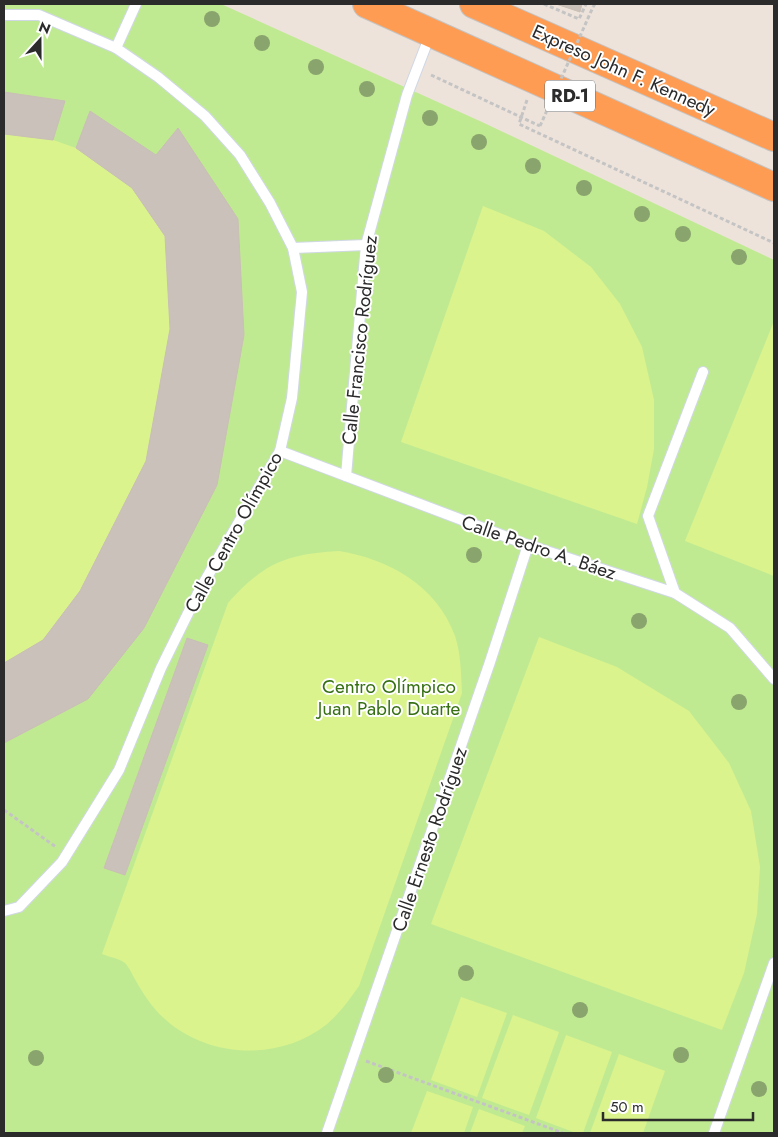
<svg xmlns="http://www.w3.org/2000/svg" width="778" height="1137" font-family="Jost,sans-serif">
<style>
.green{fill:#c0ea92}
.pitch{fill:#daf38d}
.building{fill:#c9c1ba;stroke:#cabfb5}
.lines{fill:none;stroke-linecap:round;stroke-linejoin:round}
.service-casing{stroke:#d0d8e5;stroke-width:12}
.trunk-casing{stroke:#c4c4c4;stroke-width:30}
.path{stroke:#c4c4c4;stroke-width:3;stroke-dasharray:4 2.5;stroke-linecap:butt}
.service{stroke:#fff;stroke-width:10}
.trunk{stroke:#ff9c53;stroke-width:28}
.path-bridge{stroke:#c4c4c4;stroke-width:3;stroke-dasharray:4 2.5;stroke-linecap:butt}
.tree{fill:#89a46d}
.labels{text-anchor:middle;stroke-width:4;stroke-linejoin:round;paint-order:stroke}
.shield{fill:#fff;stroke:#6b6b6b;stroke-width:1}
.shield-label{font-size:18px;font-weight:bold;fill:#2b2b2b}
.street-label{font-size:19px;fill:#2b2b2b;stroke:#fff}
.park-label{font-size:19px;fill:#377013;stroke:#fff}
</style>
<rect width="100%" height="100%" fill="#eee3db"/>
<polygon class="green" points="4,4 221,4 482,122 774,260 774,1133 4,1133"/>
<g class="pitch">
<polygon points="4,134 53,140 76,148 132,188 165,236 170,329 146,461 80,591 43,640 4,663"/>
<polygon points="483,206 544,231 591,267 620,304 642,347 654,400 654,449 647,487 637,524 401,442"/>
<polygon points="774,321 774,576 685,541"/>
<path d="M339,551C389,559 437,586 455,636C461,654 461,674 462,693L359,986C349,1000 340,1013 327,1024C281,1061 210,1059 166,1020C153,1009 144,995 136,981C133,976 130,969 126,964C122,959 109,957 102,954L228,603C264,563 286,554 339,551Z"/>
<polygon points="539,637 617,667 689,711 729,763 751,811 760,867 757,914 744,973 722,1030 431,924"/>
<polygon points="461,997 507,1013 477,1097 431,1080"/>
<polygon points="513,1015 559,1032 529,1115 482,1098"/>
<polygon points="566,1035 612,1052 583,1133 576,1133 536,1118"/>
<polygon points="619,1054 665,1071 643,1133 590,1133"/>
<polygon points="427,1091 473,1107 464,1133 411,1133"/>
<polygon points="479,1109 525,1126 522,1133 470,1133"/>
</g>
<g class="building">
<polygon points="556,4 582,4 580,12"/>
<polygon points="4,92 65,101 53,140 4,134"/>
<polygon points="90,111 156,155 178,128 238,219 244,335 217,485 144,628 88,699 4,743 4,663 43,640 80,591 146,461 170,329 165,236 132,188 76,148"/>
<polygon points="187,638 208,645 125,875 104,868"/>
</g>
<g class="lines">
<defs>
<g id="service">
<polyline points="4,15 39,15 116,48 158,77 205,116 240,155 270,203 293,248 302,292 292,398 280,451 199,591 161,668 119,770 62,862 19,907 4,911"/>
<polyline points="116,48 136,4"/>
<polyline points="293,248 366,245"/>
<polyline points="280,451 528,545 675,593 730,628 774,679"/>
<polyline points="346,476 366,245 407,95 430,35"/>
<polyline points="675,593 648,516 703,372"/>
<polyline points="327,1133 490,662 528,545"/>
<polyline points="714,1133 774,963"/>
</g>
<g id="trunk">
<polyline points="367,4 774,187"/>
<polyline points="474,4 774,137"/>
</g>
</defs>
<use href="#service" class="service-casing"/>
<use href="#trunk" class="trunk-casing"/>
<g class="path">
<polyline points="544,4 579,19 586,4"/>
<polyline points="593,7 595,4"/>
<polyline points="431,75 540,126"/>
<polyline points="527,100 519,124 774,243"/>
<polyline points="4,810 56,847"/>
<polyline points="366,1061 563,1133"/>
</g>
<use href="#service" class="service"/>
<use href="#trunk" class="trunk"/>
<polyline class="path-bridge" points="540,126 593,7"/>
</g>
<g class="tree">
<circle cx="212" cy="19" r="8"/>
<circle cx="262" cy="43" r="8"/>
<circle cx="316" cy="67" r="8"/>
<circle cx="367" cy="89" r="8"/>
<circle cx="430" cy="118" r="8"/>
<circle cx="479" cy="142" r="8"/>
<circle cx="533" cy="166" r="8"/>
<circle cx="584" cy="188" r="8"/>
<circle cx="642" cy="214" r="8"/>
<circle cx="683" cy="234" r="8"/>
<circle cx="739" cy="257" r="8"/>
<circle cx="474" cy="555" r="8"/>
<circle cx="639" cy="621" r="8"/>
<circle cx="739" cy="702" r="8"/>
<circle cx="466" cy="973" r="8"/>
<circle cx="580" cy="1010" r="8"/>
<circle cx="681" cy="1055" r="8"/>
<circle cx="36" cy="1058" r="8"/>
<circle cx="386" cy="1075" r="8"/>
<circle cx="759" cy="1089" r="8"/>
</g>
<g class="labels">
<rect class="shield" x="545" y="80.5" width="50" height="31" rx="4"/>
<g class="shield-label">
<text x="570" y="102">RD-1</text>
</g>
<g class="street-label">
<text transform="translate(624 70) rotate(24)" y="7">Expreso John F. Kennedy</text>
<text transform="translate(359 340) rotate(-84)" y="7">Calle Francisco Rodríguez</text>
<text transform="translate(233 532) rotate(-61)" y="7">Calle Centro Olímpico</text>
<text transform="translate(539 547) rotate(19)" y="7">Calle Pedro A. Báez</text>
<text transform="translate(429 839) rotate(-71)" y="7">Calle Ernesto Rodríguez</text>
</g>
<g class="park-label">
<text x="389" y="693">Centro Olímpico<tspan x="389" dy="22">Juan Pablo Duarte</tspan></text>
</g>
</g>
<rect width="778" height="1137" fill="none" stroke="#2b2b2b" stroke-width="10"/>
<g transform="translate(40 40) rotate(21)" stroke="#ffffff" stroke-width="4" paint-order="stroke">
<path d="M0-4L9 19L0 12L-9 19Z" fill="#2b2b2b"/>
<text y="-8" font-size="14" font-weight="bold" text-anchor="middle" fill="#2b2b2b">N</text>
</g>
<path d="M603 1112v8h150v-8" fill="none" stroke="#2b2b2b" stroke-width="2.5"/>
<text x="610" y="1112" font-size="15" fill="#2b2b2b" stroke="#ffffff" stroke-width="4" paint-order="stroke">50 m</text>
</svg>
